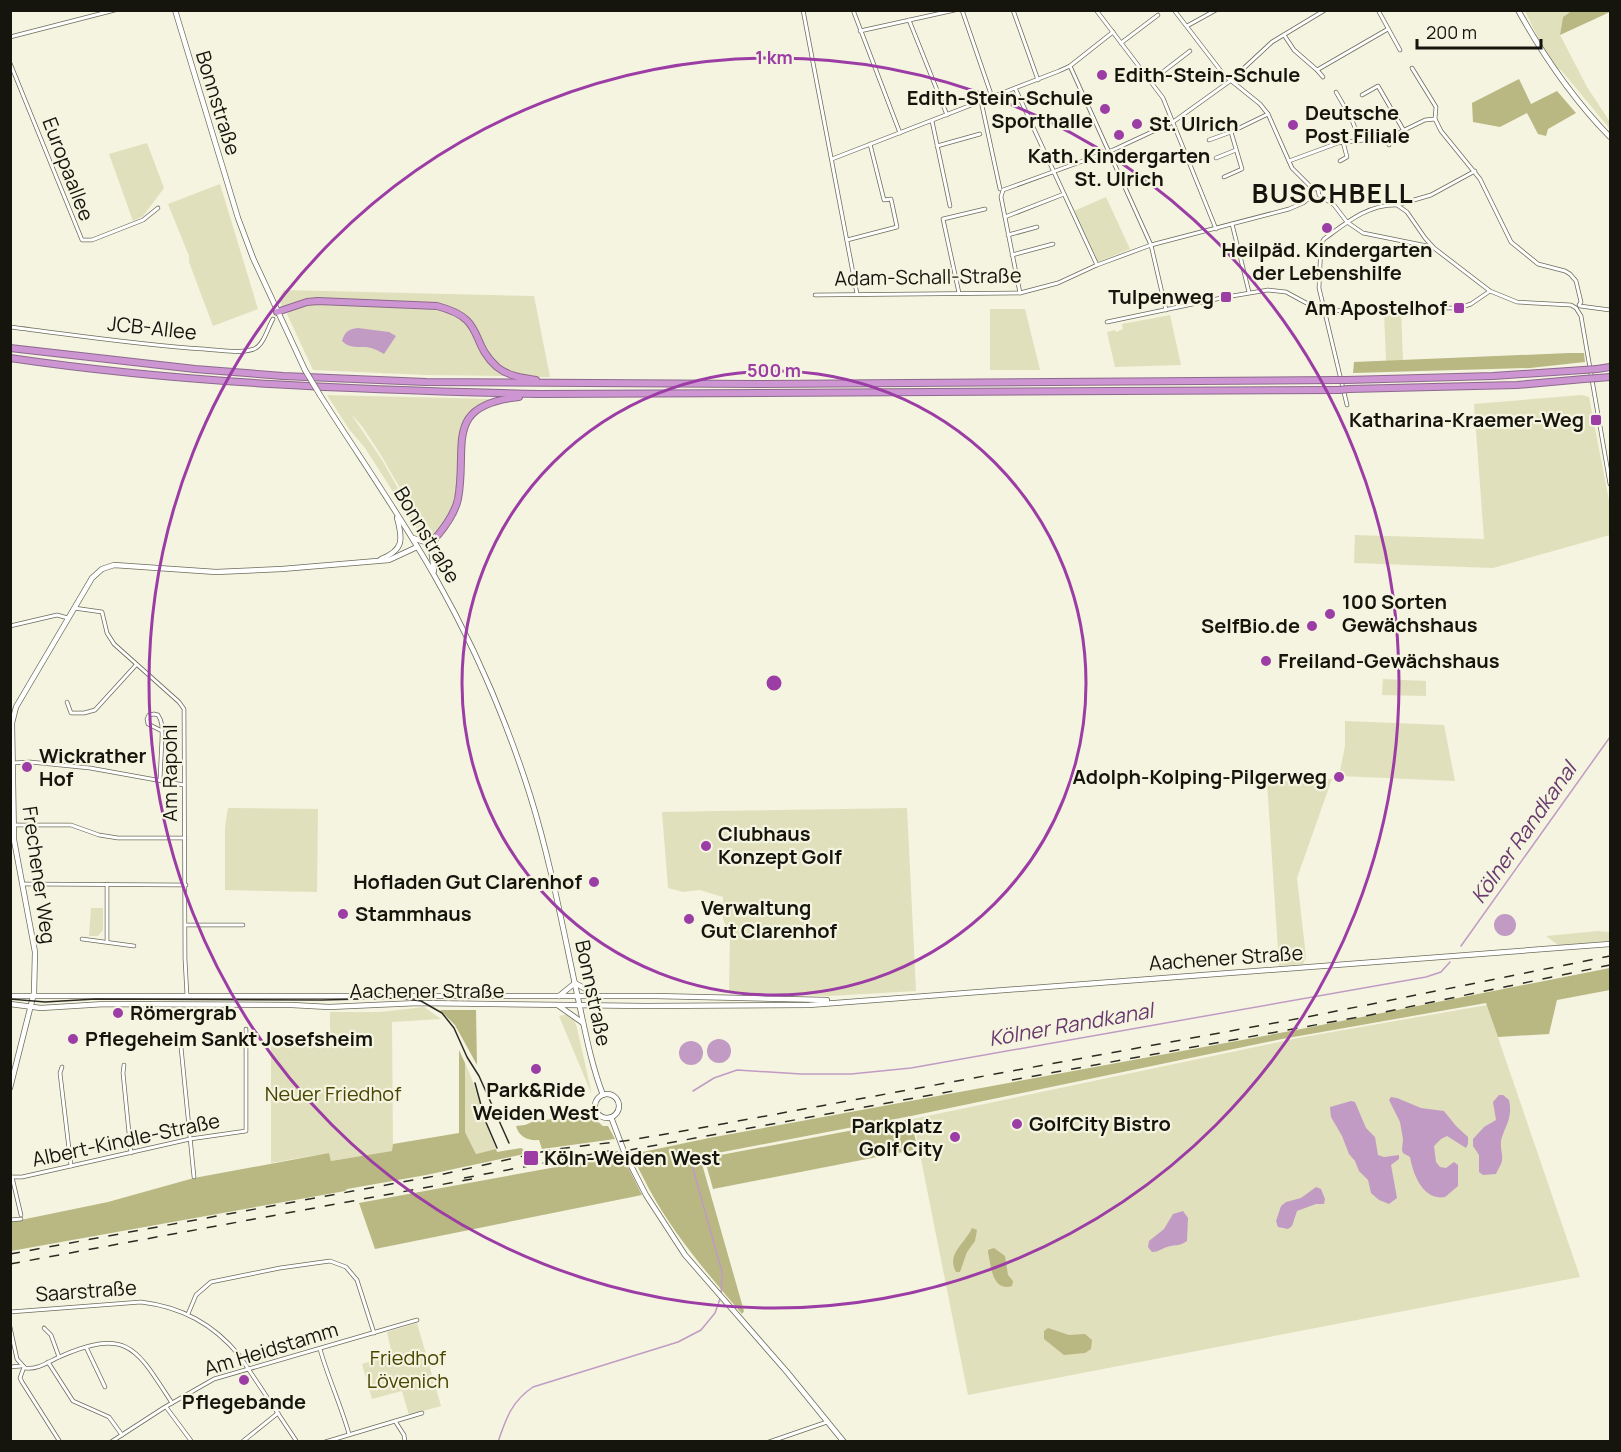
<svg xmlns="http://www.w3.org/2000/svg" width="1621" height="1452" font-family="Manrope,sans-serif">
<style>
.green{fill:#e1e0bc}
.forest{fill:#b9b782}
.water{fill:#c19bc4}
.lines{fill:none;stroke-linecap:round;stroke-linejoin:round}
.stream{stroke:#c19bc4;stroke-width:1.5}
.street-casing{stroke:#6c6c5b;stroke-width:4.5}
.secondary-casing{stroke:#6c6c5b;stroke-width:6}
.highway-casing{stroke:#8d698d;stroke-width:8}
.street{stroke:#fff;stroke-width:3}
.secondary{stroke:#fff;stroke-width:4.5}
.highway{stroke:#cd96d2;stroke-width:6}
.tram{stroke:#2b2b23;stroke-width:1.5}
.rail{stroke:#2b2b23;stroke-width:1.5;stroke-dasharray:10 10;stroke-linecap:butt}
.secondary-bridge-casing{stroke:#6c6c5b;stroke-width:6;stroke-linecap:butt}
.highway-bridge-casing{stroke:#8d698d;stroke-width:8;stroke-linecap:butt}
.secondary-bridge{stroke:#fff;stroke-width:4.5}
.highway-bridge{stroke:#cd96d2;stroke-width:6}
.ring{fill:none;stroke:#9c3da5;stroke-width:3}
.poi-dot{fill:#9c3da5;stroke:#f4f4e0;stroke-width:2}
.labels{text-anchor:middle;stroke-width:4.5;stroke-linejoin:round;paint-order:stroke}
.poi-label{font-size:20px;font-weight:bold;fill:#15150e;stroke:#f4f4e0;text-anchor:start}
.street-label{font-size:20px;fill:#15150e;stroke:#f4f4e0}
.park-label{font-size:20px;fill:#484500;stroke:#f4f4e0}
.water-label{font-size:21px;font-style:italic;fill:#69396e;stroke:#f4f4e0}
.district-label{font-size:26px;font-weight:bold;letter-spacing:1.5px;fill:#15150e;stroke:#f4f4e0}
.centre{fill:#9c3da5;stroke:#f4f4e0;stroke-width:3}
.ring-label{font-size:18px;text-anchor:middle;font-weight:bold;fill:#9c3da5;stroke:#f4f4e0;stroke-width:4.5;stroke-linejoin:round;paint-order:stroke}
</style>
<rect width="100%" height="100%" fill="#f4f4e0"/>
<g class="green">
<polygon points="1525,11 1573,11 1563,17 1560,35 1587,87 1610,122 1610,129 1561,70 1557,69 1542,46"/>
<polygon points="147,143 164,188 143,216 133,221 109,154"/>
<polygon points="220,184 258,309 213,326 189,262 189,256 168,204"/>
<polygon points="1106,197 1130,249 1098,262 1074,211"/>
<path d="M284,290L534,296L550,377C537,377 524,378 512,373C472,356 492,313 436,303L318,299L284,306L281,305L279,298Z"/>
<polygon points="355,304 444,309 468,324 496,369 506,376 423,375 313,370 287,314 289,311 311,305"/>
<polygon points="990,309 1025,309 1040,370 990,370"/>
<polygon points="1401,311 1403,360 1386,361 1384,312"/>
<polygon points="1170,315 1181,365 1115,367 1107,332 1115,330 1116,332 1123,329 1122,324"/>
<path d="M327,395L492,399C443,417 466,464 455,501C450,517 441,529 429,539V527L416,516L381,455L362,426L351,414L382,460L413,515L426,528L427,533L424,540L365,448L349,429Z"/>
<polygon points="1582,395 1589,397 1610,506 1610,535 1493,568 1354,563 1355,535 1484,539 1474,404"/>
<polygon points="1383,679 1426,681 1426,696 1382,695"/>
<polygon points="1345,721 1444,725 1455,781 1339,776 1345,746"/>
<polygon points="1332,779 1297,878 1306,957 1303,964 1279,966 1267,782"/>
<polygon points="228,808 318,809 317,892 225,890 225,827"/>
<polygon points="907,808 916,991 829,996 729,992 730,936 723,919 723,897 700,890 683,892 668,888 662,812"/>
<polygon points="91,908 103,908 103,930 98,936 89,936"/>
<polygon points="1598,931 1610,932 1610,941 1558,945 1546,936"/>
<polygon points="1487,1005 1580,1277 968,1395 913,1119 1298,1038"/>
<polygon points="424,1007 441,1019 392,1022 393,1151 331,1161 329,1153 271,1163 271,1035 330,1035 330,1012 380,1012"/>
<polygon points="568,1014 574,1020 577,1028 592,1095 559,1016"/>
<path d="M465,1063C478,1090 483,1121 496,1149L476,1154L465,1132Z"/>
<polygon points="417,1323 441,1406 409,1415 402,1391 372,1399 362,1364 392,1355 387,1332"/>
</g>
<g class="forest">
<polygon points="1573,10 1610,10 1610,12 1560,35 1563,17"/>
<polygon points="1519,79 1531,104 1557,91 1576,113 1548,129 1546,136 1538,134 1527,113 1500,127 1473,122 1472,103"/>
<polygon points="1569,353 1584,353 1585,362 1530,368 1353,373 1354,362"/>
<path d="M1610,968V990L1557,1000L1549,1034L1498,1037L1486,1003L1282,1039L911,1116L707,1155L702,1157V1164L744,1311L742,1314C708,1274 673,1234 648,1187C643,1176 636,1166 633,1154L709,1138L1296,1030Z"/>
<polygon points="440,1010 476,1010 477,1065 455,1025"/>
<polygon points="459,1050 465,1063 465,1132 476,1154 496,1149 497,1152 521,1148 529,1153 426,1175 347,1189 345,1191 11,1251 11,1222 108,1202 194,1178 329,1153 331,1161 392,1151 393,1144 459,1133"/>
<path d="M585,1114L592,1117L603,1126H608L615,1139L542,1149L539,1140C528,1141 519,1137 516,1126L525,1125L532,1122Z"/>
<polygon points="907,1120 911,1122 918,1149 713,1189 706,1164 710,1157"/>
<polygon points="622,1155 642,1195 375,1249 359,1203"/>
<path d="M972,1228L977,1230L975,1241L967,1252L960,1272H956C946,1253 965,1244 972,1228Z"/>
<path d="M994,1248L1005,1256L1008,1275L1013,1281L1012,1286C992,1292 991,1266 988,1252V1250Z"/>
<polygon points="1048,1328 1069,1335 1085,1334 1092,1340 1091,1349 1085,1353 1064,1355 1044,1339 1044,1331"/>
</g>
<g class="water">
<path d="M358,328L389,332L396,336L384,354C379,351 372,347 365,347C356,347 349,348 342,341C345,331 349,329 358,328Z"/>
<circle cx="1505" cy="925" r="11"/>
<circle cx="719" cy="1051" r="12"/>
<circle cx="691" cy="1053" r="12"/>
<path d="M1499,1095H1503L1509,1100C1513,1119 1505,1125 1501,1141C1500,1148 1503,1154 1502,1161C1501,1165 1498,1169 1496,1174L1483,1175L1479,1172V1155L1473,1146V1139L1484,1127L1496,1120L1493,1102Z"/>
<path d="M1391,1097L1397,1098L1421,1108L1444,1111L1456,1126L1468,1137V1144L1466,1148L1447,1136L1441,1139L1434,1146L1436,1162L1440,1167L1446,1168L1454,1162L1458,1165V1186L1445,1197C1423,1201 1413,1174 1410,1157L1403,1153L1402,1150L1403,1139L1400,1122L1389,1100Z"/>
<polygon points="1351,1101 1355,1102 1366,1128 1375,1137 1378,1155 1384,1157 1399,1155 1399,1159 1391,1165 1397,1198 1389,1204 1379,1200 1371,1193 1368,1180 1359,1171 1355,1161 1349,1154 1342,1136 1331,1117 1330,1107"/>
<polygon points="1316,1187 1321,1189 1325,1199 1324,1204 1316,1204 1297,1211 1292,1226 1288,1229 1278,1227 1276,1221 1281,1206 1286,1202 1301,1198"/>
<path d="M1183,1211L1188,1218L1187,1241C1179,1247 1175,1244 1167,1247C1160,1249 1159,1252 1152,1252L1148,1247L1149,1241L1164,1229L1173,1214Z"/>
</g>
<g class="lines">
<g class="stream">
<polyline points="1461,946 1610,737"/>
<polyline points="693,1091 714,1078 737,1070 801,1074 851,1074 911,1068 1426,977 1441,972 1450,962"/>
<path d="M498,1442C506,1418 512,1401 533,1387L678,1342L701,1330L715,1313L721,1296L722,1272L688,1151"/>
</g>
<defs>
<g id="street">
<polyline points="803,10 857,294"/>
<polyline points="853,10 900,133"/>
<polyline points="962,10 992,97"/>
<polyline points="1013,10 1038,80"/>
<polyline points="1096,10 1163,98 1216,229"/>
<polyline points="1174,10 1224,75 1260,104 1268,114 1292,168 1313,189 1318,189 1319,195 1334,205 1347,222 1363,233 1432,247"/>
<polyline points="1378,10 1400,50"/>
<polyline points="909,20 947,115"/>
<polyline points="1187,26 1216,10"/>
<polyline points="860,31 955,10"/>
<polyline points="1284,35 1294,50 1317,70 1388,29"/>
<polyline points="10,37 115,10"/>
<polyline points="1121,43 1158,15"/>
<polyline points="10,63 82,240 92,240 143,220 158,208"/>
<polyline points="1070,66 1151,245 1166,310"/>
<polyline points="1412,68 1436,107 1435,119"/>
<polyline points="1317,70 1323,77"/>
<polyline points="1151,81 1190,51"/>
<polyline points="1015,88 1097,265"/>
<polyline points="1336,92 1351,118 1360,140"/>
<polyline points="1362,95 1378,86 1404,131"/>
<polyline points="981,101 1000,189"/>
<polyline points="932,121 950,206"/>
<polyline points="1387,138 1389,145"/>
<polyline points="1209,140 1231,132"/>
<polyline points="937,146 980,134"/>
<polyline points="1216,158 1236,150"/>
<polyline points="832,159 1059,71 1070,66 1113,32"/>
<polyline points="1289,161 1338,143 1390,137 1425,120 1435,119 1441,131 1480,179 1511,242 1538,264 1565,271 1570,274 1576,281 1581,302 1579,305"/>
<polyline points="1340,161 1347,157 1343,142"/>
<polyline points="1224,177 1242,169 1231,132 1268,114"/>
<polyline points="1397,205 1431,195 1475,171"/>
<polyline points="1005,217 1064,194"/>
<polyline points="1232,224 1249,292"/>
<polyline points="1008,235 1037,227"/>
<polyline points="847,240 897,227 891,199 884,200 870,144"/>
<polyline points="1012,255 1053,244"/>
<polyline points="959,293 943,219 985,209"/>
<polyline points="1020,293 1001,197 1003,190 1113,150 1173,122 1230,81 1272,42 1325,10"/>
<polyline points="815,295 1020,293 1058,283 1097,265 1151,245 1289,209 1303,203 1312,196"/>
<polyline points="1580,306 1610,310"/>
<polyline points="1107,322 1226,297 1268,290 1286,292 1310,305 1331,311 1401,308 1459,308 1471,304 1490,291"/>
<path d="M10,327C75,335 139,345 204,349C219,350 239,354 254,349C264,345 268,327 273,319"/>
<path d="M1347,405L1319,288L1321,244L1324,239C1346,223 1368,204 1397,205L1407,212L1425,238L1434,248L1490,291L1517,302L1571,305L1576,308L1581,316L1610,484"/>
<polyline points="74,608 102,612 107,633 114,644 179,702 184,709 185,959 187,996"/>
<polyline points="10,626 57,615 68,618"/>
<polyline points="67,702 71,713 84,713 95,710 136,665"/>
<polyline points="12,763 30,762 90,768 184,785"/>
<path d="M160,780L162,738C162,730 163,722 158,715L154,714L149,715L147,719L148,724L162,731"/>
<polyline points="10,825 71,825 99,835 118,838 185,838"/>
<polyline points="24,884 186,885"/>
<polyline points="107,884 107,941"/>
<polyline points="186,925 243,925"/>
<polyline points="82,939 134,946"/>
<polyline points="180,1037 194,1177"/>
<polyline points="124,1065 123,1073 131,1153"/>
<polyline points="62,1067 60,1073 71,1166"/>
<polyline points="10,1177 22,1177 190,1139 246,1131 246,1029"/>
<polyline points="12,1177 21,1215"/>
<polyline points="10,1220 21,1219"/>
<path d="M10,1312L141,1302C182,1307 213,1324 239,1355L297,1442"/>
<polyline points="188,1314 196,1295 211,1282 280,1268 330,1261 346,1267 357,1280 374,1333"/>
<path d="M10,1327L17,1359L25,1368C37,1370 48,1362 59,1357C128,1327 136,1348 172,1403"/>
<polyline points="44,1328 51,1335 59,1357"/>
<polyline points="86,1347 105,1387"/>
<path d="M320,1349C328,1378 341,1405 349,1434"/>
<polyline points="48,1362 73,1401 109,1417 122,1435"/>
<polyline points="10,1367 21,1366"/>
<polyline points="24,1367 20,1378 22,1382 60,1442"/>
<polyline points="166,1407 192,1442"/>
<polyline points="395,1421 404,1435 405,1442"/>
<polyline points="111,1442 165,1407 214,1379 417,1320"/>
<polyline points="242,1442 278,1413"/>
<polyline points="325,1442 422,1413"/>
<polyline points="769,1442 827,1422"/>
</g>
<g id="secondary">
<polyline points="175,10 238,218 253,258 305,370"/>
<path d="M1518,10C1544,57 1573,99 1610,137"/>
<path d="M320,395C358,455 399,513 434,575C474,645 506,719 530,795C550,859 562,924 576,989C584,1025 590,1061 603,1095"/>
<polyline points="413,538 425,542 436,536"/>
<path d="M381,559C404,550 403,539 397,518"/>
<polyline points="434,571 431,549 438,535"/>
<polyline points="575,983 598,996"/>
<polyline points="10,996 655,996 827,1000"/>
<polyline points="559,996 575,983"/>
<polyline points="10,1004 41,1008 105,1004 292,1005 329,1007 418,1003 646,1006 809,1005 1610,944"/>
<polyline points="559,1006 583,1023"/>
<polyline points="10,1088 34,993 35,952 14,840 12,723 16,707 92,578 102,569 114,565 216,572 282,569 389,560 417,547"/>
<circle cx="607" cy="1106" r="12"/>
<polyline points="611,1117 625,1154 646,1195 685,1255 787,1372 844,1442"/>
</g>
<g id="highway">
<path d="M277,312L307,302L318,301L437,306C487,319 468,341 497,367C508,376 522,378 536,380"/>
<polyline points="10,348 195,369 283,376 426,382 758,384 1337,380"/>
<path d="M10,358C186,384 363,390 540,394L1339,390"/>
<polyline points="1597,369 1610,367"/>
<polyline points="1598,378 1610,377"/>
<polyline points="1347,380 1493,376 1583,370"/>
<polyline points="1349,389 1517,385 1584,379"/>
<path d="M438,535C447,524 455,513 458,499C468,446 442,405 519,397"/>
</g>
</defs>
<use href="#street" class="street-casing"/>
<use href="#secondary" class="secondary-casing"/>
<use href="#highway" class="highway-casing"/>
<use href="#street" class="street"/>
<use href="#secondary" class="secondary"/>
<use href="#highway" class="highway"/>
<g class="tram">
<polyline points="10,999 45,1002 96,999 322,1000 400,998 421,1001 442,1013 454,1028 467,1057 479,1076 509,1143"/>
<polyline points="475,1083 485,1120 497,1148"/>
</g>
<g class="rail">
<polyline points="1012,1080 1370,1015 1610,965"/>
<polyline points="608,1154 953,1091"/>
<polyline points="464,1178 614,1150"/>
<polyline points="10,1254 435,1176 550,1150 631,1140 700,1128 1307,1017 1610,956"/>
<polyline points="10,1264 472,1179"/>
</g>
<defs>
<polyline id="secondary-bridge" points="305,370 320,395"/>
<g id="highway-bridge">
<polyline points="1583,370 1597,369"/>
<polyline points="1584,379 1598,378"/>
<polyline points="1337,380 1347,380"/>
<polyline points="1339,390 1349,389"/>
</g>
</defs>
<use href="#secondary-bridge" class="secondary-bridge-casing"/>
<use href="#highway-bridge" class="highway-bridge-casing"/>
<use href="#secondary-bridge" class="secondary-bridge"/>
<use href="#highway-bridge" class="highway-bridge"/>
</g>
<g class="ring">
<circle cx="774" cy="683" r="312"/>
<circle cx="774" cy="683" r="625"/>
</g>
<g class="poi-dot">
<circle cx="1102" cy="75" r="6"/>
<circle cx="1105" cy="109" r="6"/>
<circle cx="1137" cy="124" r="6"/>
<circle cx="1293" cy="125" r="6"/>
<circle cx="1119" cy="135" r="6"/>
<circle cx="1327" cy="228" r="6"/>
<rect x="1220" y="291" width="12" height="12" rx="3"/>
<rect x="1453" y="302" width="12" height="12" rx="3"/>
<rect x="1590" y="414" width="12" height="12" rx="3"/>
<circle cx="1330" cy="614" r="6"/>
<circle cx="1312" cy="626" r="6"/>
<circle cx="1266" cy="661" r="6"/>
<circle cx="27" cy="767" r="6"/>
<circle cx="1339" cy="777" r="6"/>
<circle cx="706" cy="846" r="6"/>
<circle cx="594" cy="882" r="6"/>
<circle cx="343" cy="914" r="6"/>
<circle cx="689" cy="919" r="6"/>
<circle cx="118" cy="1013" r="6"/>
<circle cx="73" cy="1039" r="6"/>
<circle cx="536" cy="1069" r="6"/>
<circle cx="1017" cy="1124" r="6"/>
<circle cx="955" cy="1137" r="6"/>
<rect x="523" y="1150" width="16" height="16" rx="3"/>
<circle cx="244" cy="1380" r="6"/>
</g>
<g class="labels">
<g class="poi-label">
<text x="1114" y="82">Edith-Stein-Schule</text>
<text x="1093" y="105" text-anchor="end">Edith-Stein-Schule<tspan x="1093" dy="23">Sporthalle</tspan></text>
<text x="1305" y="120">Deutsche<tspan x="1305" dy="23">Post Filiale</tspan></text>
<text x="1149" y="131">St. Ulrich</text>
<text x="1119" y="163" text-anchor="middle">Kath. Kindergarten<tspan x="1119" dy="23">St. Ulrich</tspan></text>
<text x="1327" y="257" text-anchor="middle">Heilpäd. Kindergarten<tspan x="1327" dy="23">der Lebenshilfe</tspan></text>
<text x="1214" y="304" text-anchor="end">Tulpenweg</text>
<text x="1447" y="315" text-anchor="end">Am Apostelhof</text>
<text x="1584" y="427" text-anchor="end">Katharina-Kraemer-Weg</text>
<text x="1342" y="609">100 Sorten<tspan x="1342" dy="23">Gewächshaus</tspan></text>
<text x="1300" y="633" text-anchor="end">SelfBio.de</text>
<text x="1278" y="668">Freiland-Gewächshaus</text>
<text x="39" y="763">Wickrather<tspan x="39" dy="23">Hof</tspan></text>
<text x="1327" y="784" text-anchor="end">Adolph-Kolping-Pilgerweg</text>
<text x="718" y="841">Clubhaus<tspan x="718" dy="23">Konzept Golf</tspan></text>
<text x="582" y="889" text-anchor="end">Hofladen Gut Clarenhof</text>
<text x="701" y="915">Verwaltung<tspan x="701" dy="23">Gut Clarenhof</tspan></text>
<text x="355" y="921">Stammhaus</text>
<text x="130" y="1020">Römergrab</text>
<text x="85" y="1046">Pflegeheim Sankt Josefsheim</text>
<text x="536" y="1097" text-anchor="middle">Park&amp;Ride<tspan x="536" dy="23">Weiden West</tspan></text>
<text x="1029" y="1131">GolfCity Bistro</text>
<text x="943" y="1133" text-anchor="end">Parkplatz<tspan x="943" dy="23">Golf City</tspan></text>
<text x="544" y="1165">Köln-Weiden West</text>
<text x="244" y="1409" text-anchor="middle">Pflegebande</text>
</g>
<g class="street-label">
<text transform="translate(218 103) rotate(73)" y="7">Bonnstraße</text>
<text transform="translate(68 169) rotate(69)" y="7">Europaallee</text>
<text transform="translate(928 277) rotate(-1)" y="7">Adam-Schall-Straße</text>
<text transform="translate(152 328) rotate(6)" y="7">JCB-Allee</text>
<text transform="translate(427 535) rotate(59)" y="7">Bonnstraße</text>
<text transform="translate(170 773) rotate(-90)" y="7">Am Rapohl</text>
<text transform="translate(39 875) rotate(82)" y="7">Frechener Weg</text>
<text transform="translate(1226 958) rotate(-4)" y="7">Aachener Straße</text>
<text x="427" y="998">Aachener Straße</text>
<text transform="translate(593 993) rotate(78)" y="7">Bonnstraße</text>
<text transform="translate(126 1140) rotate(-12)" y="7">Albert-Kindle-Straße</text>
<text transform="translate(86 1291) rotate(-4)" y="7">Saarstraße</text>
<text transform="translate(271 1349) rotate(-17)" y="7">Am Heidstamm</text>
</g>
<g class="park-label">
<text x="333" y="1101">Neuer Friedhof</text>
<text x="408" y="1365">Friedhof<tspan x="408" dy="23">Lövenich</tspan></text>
</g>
<g class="water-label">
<text transform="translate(1524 833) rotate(-55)" y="7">Kölner Randkanal</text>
<text transform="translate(1071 1025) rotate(-10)" y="7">Kölner Randkanal</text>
</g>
<g class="district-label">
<text x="1333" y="203">BUSCHBELL</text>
</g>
</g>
<circle cx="774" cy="683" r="9" class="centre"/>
<g class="ring-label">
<text x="774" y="64">1 km</text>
<text x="774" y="377">500 m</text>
</g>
<rect width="1621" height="1452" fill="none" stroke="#15150e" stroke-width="24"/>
<path d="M1417 39v9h124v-9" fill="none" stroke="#15150e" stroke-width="3"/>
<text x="1426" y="39" font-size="18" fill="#15150e" stroke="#f4f4e0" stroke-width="4.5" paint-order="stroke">200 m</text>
</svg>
